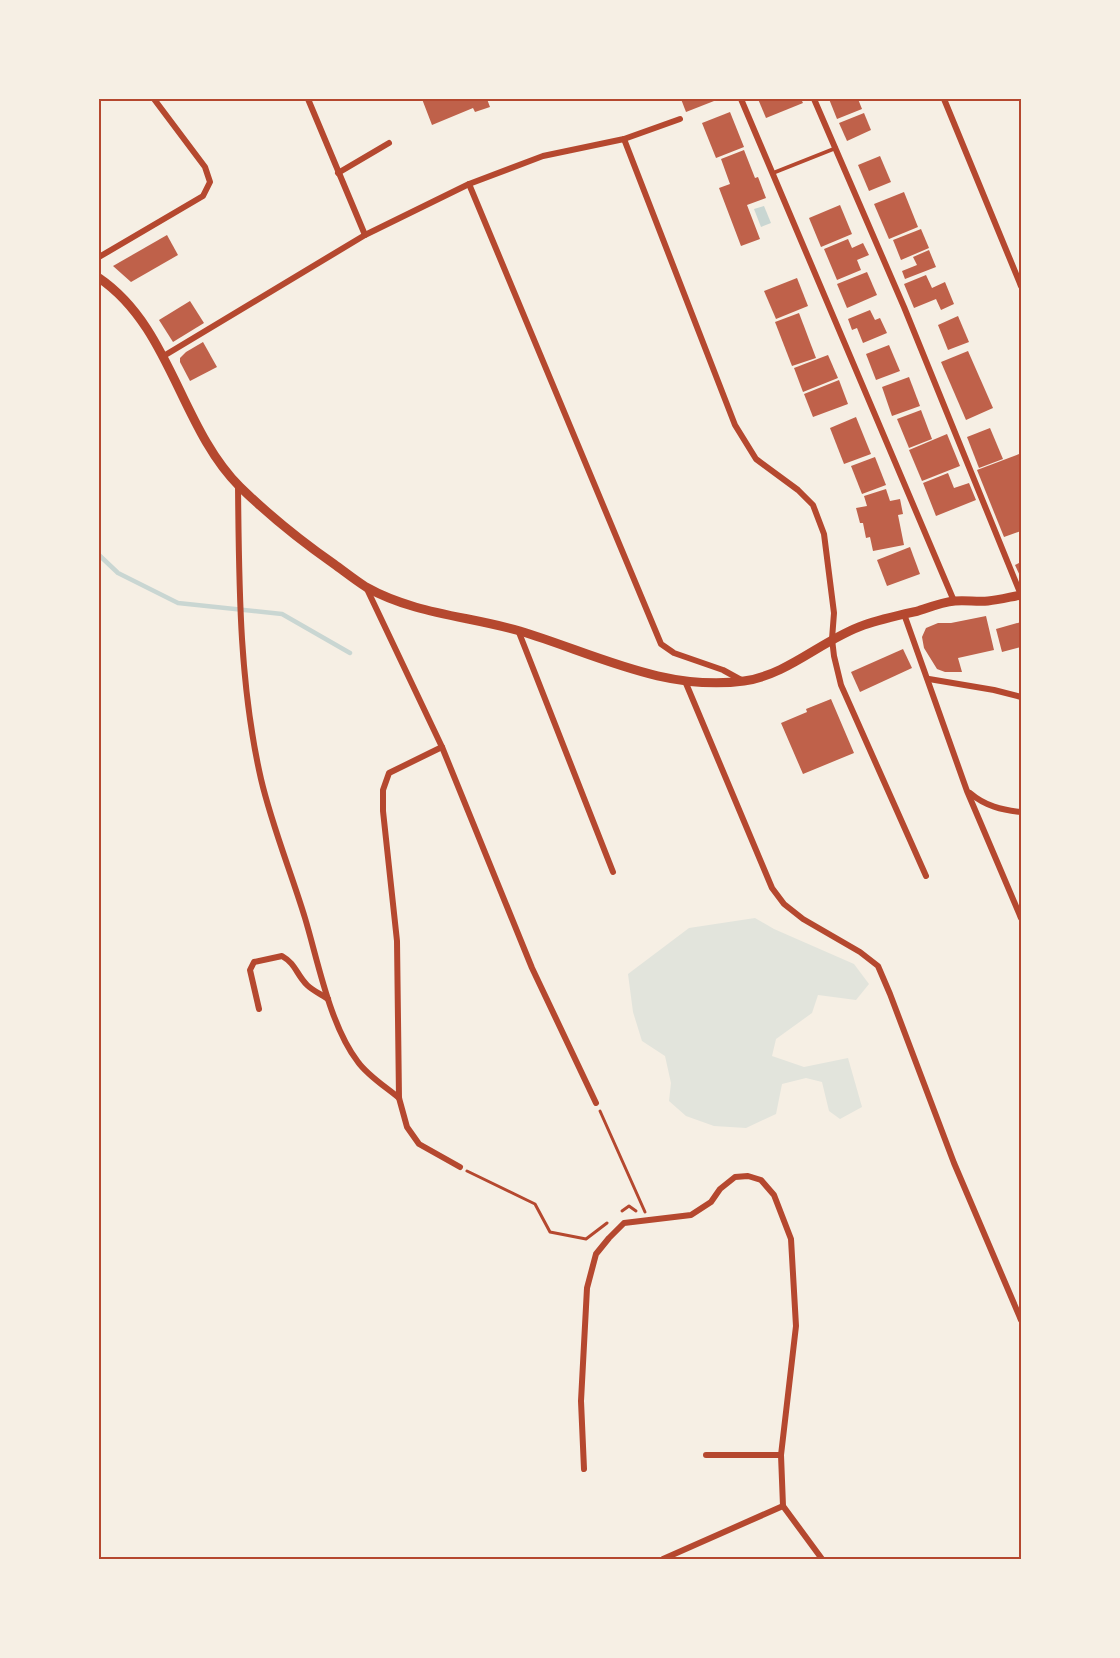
<svg xmlns="http://www.w3.org/2000/svg" width="1120" height="1658" font-family="Commissioner,sans-serif">
<style>
.green{fill:#e2e4dc}
.water{fill:#c9d6d2}
.lines{fill:none;stroke-linecap:round;stroke-linejoin:round}
.stream{stroke:#c9d6d2;stroke-width:4.5}
.building{fill:#bf614a}
.path{stroke:#b5482f;stroke-width:3}
.service{stroke:#b5482f;stroke-width:4}
.minor{stroke:#b5482f;stroke-width:6}
.secondary{stroke:#b5482f;stroke-width:9}
.neatline{fill:none;stroke:#b5482f;stroke-width:2}
</style>
<rect width="100%" height="100%" fill="#f6efe4"/>
<polygon class="green" points="755,918 774,929 854,964 869,984 856,1000 818,995 812,1013 776,1039 772,1056 804,1067 848,1058 862,1107 840,1119 829,1111 822,1082 806,1078 782,1084 776,1114 746,1128 714,1126 686,1116 669,1101 671,1083 665,1056 642,1041 633,1012 628,974 689,928"/>
<polygon class="water" points="764,206 771,223 761,227 754,209"/>
<g class="lines">
<polyline class="stream" points="99,555 118,573 178,603 282,614 350,653"/>
</g>
<g class="building">
<polygon points="422,99 487,99 490,107 475,112 473,108 432,125"/>
<polygon points="681,99 713,99 714,101 686,112"/>
<polygon points="758,99 801,99 803,103 766,118"/>
<polygon points="829,99 858,99 862,109 837,119"/>
<polygon points="730,112 744,147 716,158 702,123"/>
<polygon points="864,113 871,130 847,141 839,123"/>
<polygon points="744,150 755,178 758,177 766,198 747,205 760,239 741,246 719,188 730,184 721,159"/>
<polygon points="880,156 891,182 869,191 858,165"/>
<polygon points="904,192 918,227 889,239 874,204"/>
<polygon points="840,205 852,234 821,247 809,218"/>
<polygon points="921,229 929,248 901,260 893,240"/>
<polygon points="167,235 178,255 131,282 113,266"/>
<polygon points="848,239 852,248 863,243 869,255 857,260 861,270 837,280 824,249"/>
<polygon points="929,250 936,267 905,279 902,271 917,265 913,257"/>
<polygon points="867,272 877,295 847,308 837,284"/>
<polygon points="926,275 932,288 945,282 954,304 941,310 936,299 914,308 904,284"/>
<polygon points="797,278 808,306 776,319 764,291"/>
<polygon points="190,301 204,323 173,342 159,320"/>
<polygon points="870,310 875,320 880,318 887,333 863,343 857,328 852,330 848,319"/>
<polygon points="799,313 816,358 792,366 775,322"/>
<polygon points="958,316 969,342 948,350 938,325"/>
<polygon points="203,342 217,367 190,381 180,362 180,358 186,352"/>
<polygon points="889,345 900,371 876,380 866,354"/>
<polygon points="968,351 993,408 966,420 941,362"/>
<polygon points="828,355 838,378 803,392 794,368"/>
<polygon points="909,377 920,406 892,416 882,387"/>
<polygon points="839,380 848,404 813,417 804,394"/>
<polygon points="921,410 932,439 909,448 897,419"/>
<polygon points="856,417 871,454 844,464 830,428"/>
<polygon points="990,428 1003,459 979,468 967,437"/>
<polygon points="947,434 960,466 922,481 909,450"/>
<polygon points="1019,454 1021,458 1021,531 1004,537 977,470"/>
<polygon points="875,457 886,485 862,494 851,466"/>
<polygon points="948,473 954,488 969,483 976,500 936,516 923,483"/>
<polygon points="886,489 890,501 900,499 903,514 898,515 904,545 873,551 870,537 866,538 863,523 860,523 856,508 867,506 864,496"/>
<polygon points="910,547 920,574 887,586 877,560"/>
<polygon points="1021,562 1021,578 1015,565"/>
<polygon points="986,616 994,650 958,658 962,672 945,672 937,669 924,648 922,637 926,628 938,623 951,623"/>
<polygon points="1021,622 1021,647 1002,652 996,629"/>
<polygon points="903,649 912,668 860,692 851,672"/>
<polygon points="831,699 854,753 803,774 781,723 807,712 806,709"/>
</g>
<g class="lines">
<g class="path">
<polyline points="600,1111 645,1212"/>
<polyline points="467,1171 535,1204 550,1232 586,1239 607,1223"/>
<polyline points="622,1211 629,1206 636,1211"/>
</g>
<polyline class="service" points="773,173 836,148"/>
<g class="minor">
<polyline points="308,99 365,235"/>
<polyline points="741,99 954,601"/>
<polyline points="814,99 904,307 1021,595"/>
<polyline points="944,99 1021,286"/>
<polyline points="624,139 735,425 756,459 798,490 813,505 824,534 834,613 832,639 834,656 841,685 926,876"/>
<polyline points="338,173 389,143"/>
<polyline points="469,184 661,644 674,653 723,670 743,681"/>
<polyline points="99,257 203,196 210,182 205,167 154,99"/>
<polyline points="162,357 365,235 469,184 543,156 624,139 680,119"/>
<path d="M238,485C239,583 239,683 261,779C272,826 291,872 305,918C318,961 330,1026 358,1062C368,1076 386,1087 399,1098"/>
<polyline points="366,587 442,747 532,968 596,1103"/>
<polyline points="904,614 967,791 1021,918"/>
<polyline points="518,630 613,872"/>
<polyline points="929,679 994,690 1021,697"/>
<polyline points="685,681 772,888 784,904 803,919 860,952 878,966 890,994 954,1163 1021,1320"/>
<polyline points="442,747 389,773 383,790 383,811 397,941 399,1098 407,1127 419,1144 460,1167"/>
<path d="M970,793C985,806 1002,810 1021,812"/>
<path d="M259,1009L250,970L254,962L282,956C296,964 296,974 307,985C313,991 321,994 328,999"/>
<polyline points="706,1455 781,1455"/>
<polyline points="584,1469 581,1401 587,1288 596,1254 609,1238 624,1223 691,1215 711,1202 720,1189 735,1177 748,1176 761,1180 774,1195 791,1239 796,1326 781,1455 783,1506 822,1559"/>
<polyline points="663,1559 783,1506"/>
</g>
<path class="secondary" d="M99,278C171,327 180,427 240,487C270,516 301,541 334,564C345,572 355,580 366,587C414,614 468,616 520,631C593,653 665,692 744,681C788,675 823,639 864,625C881,619 900,615 918,611C930,607 943,602 955,601C966,600 977,602 988,601C999,600 1010,597 1021,595"/>
</g>
<rect width="1120" height="1658" fill="none" stroke="#f6efe4" stroke-width="201"/>
<rect x="100" y="100" width="920" height="1458" class="neatline"/>
</svg>
